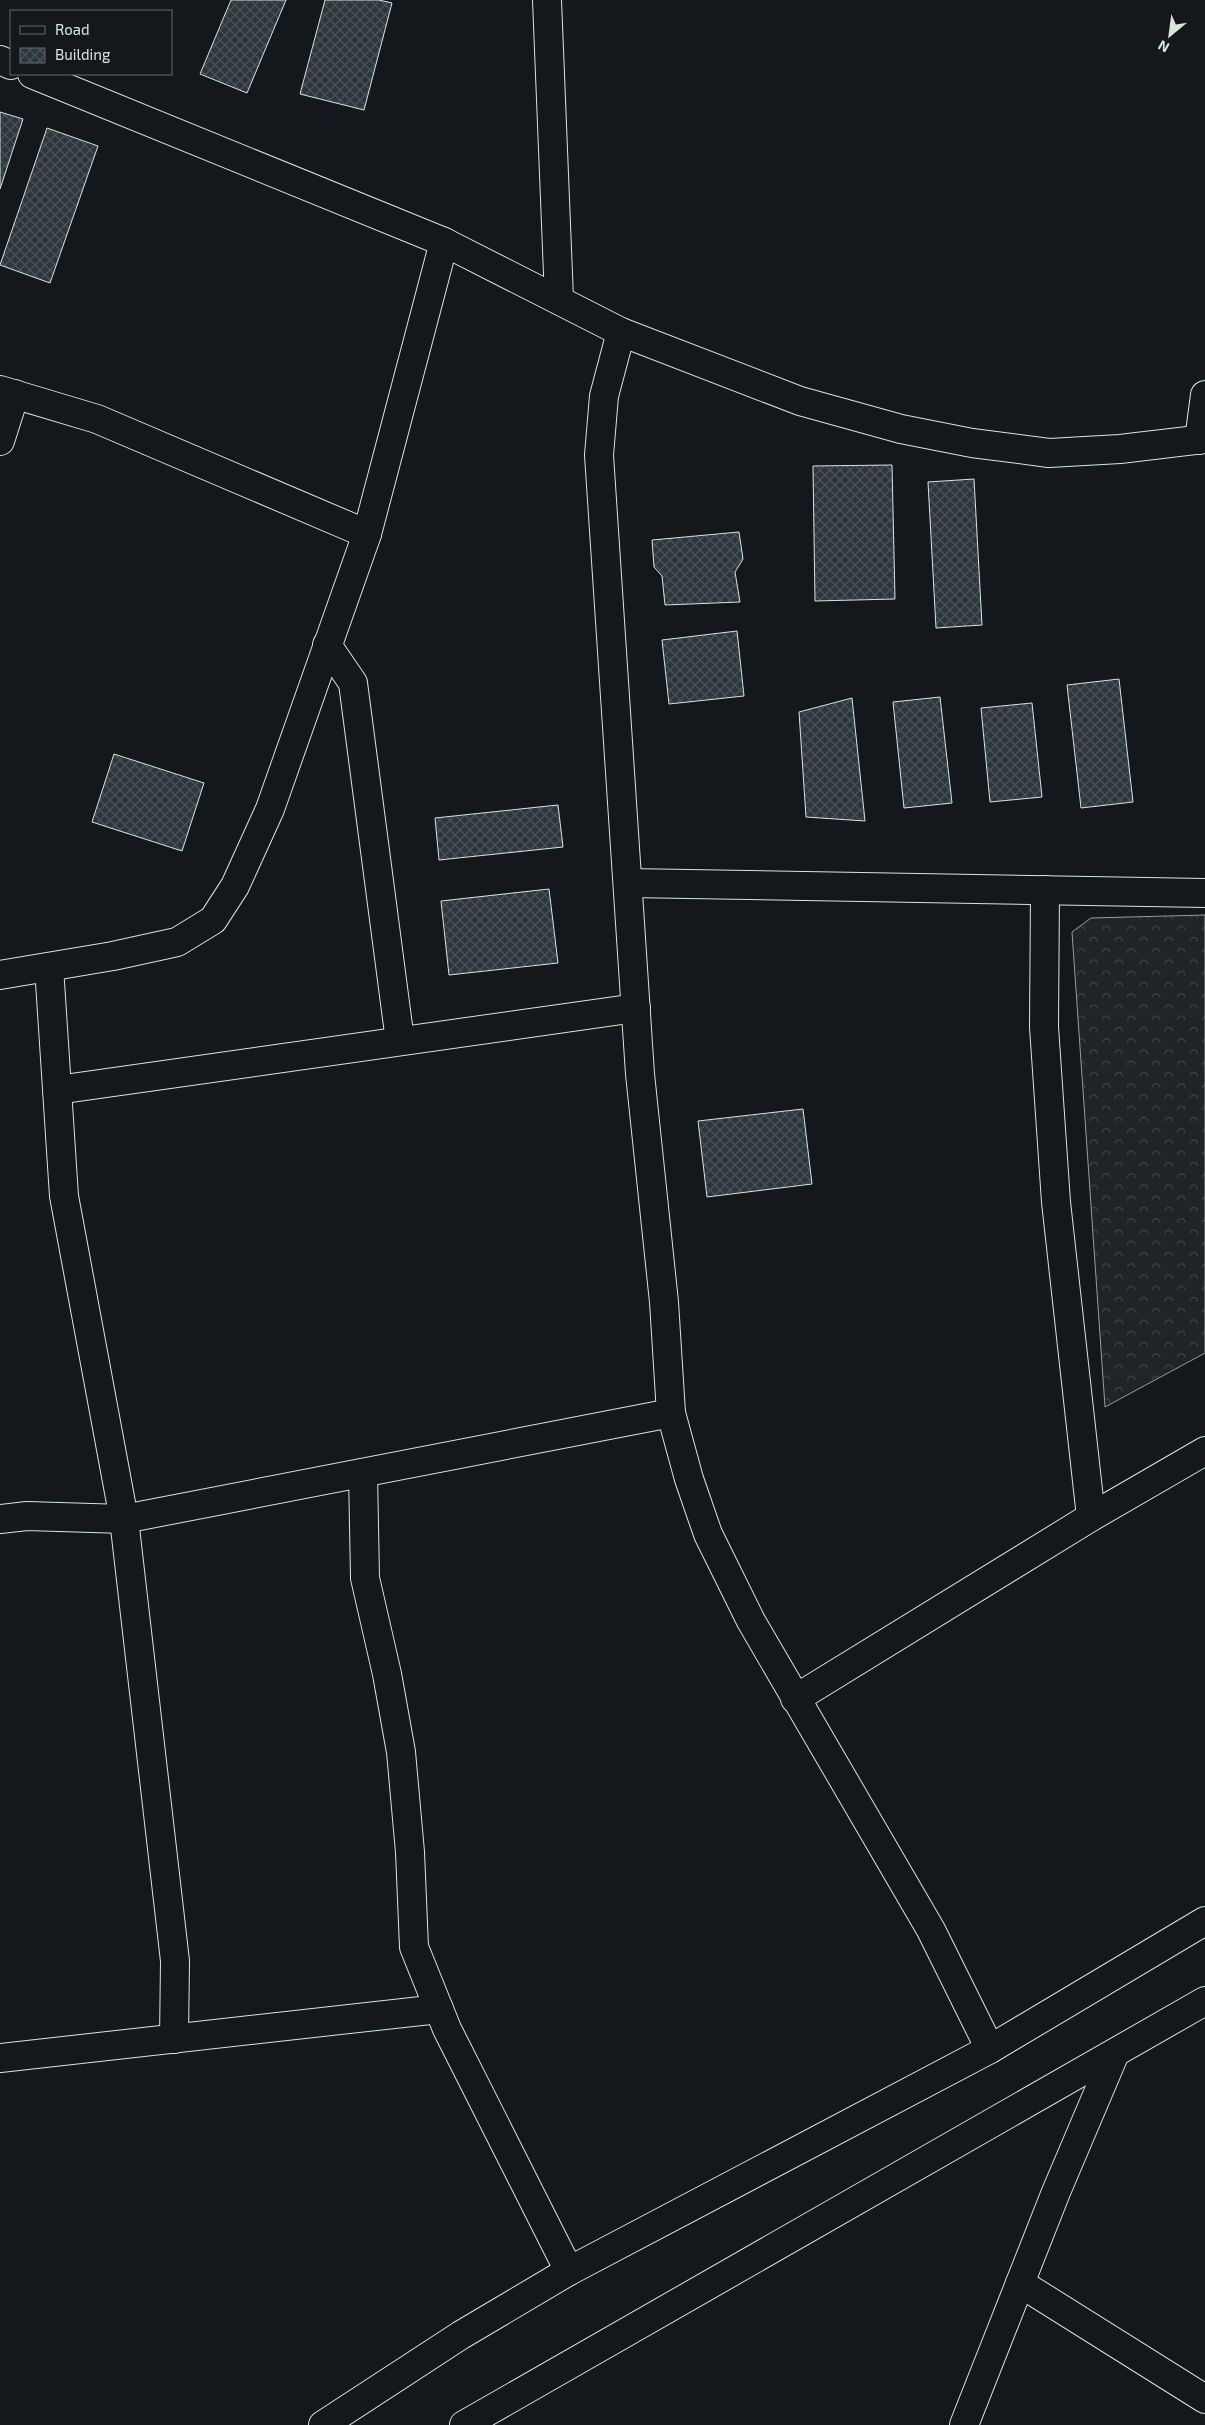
<svg xmlns="http://www.w3.org/2000/svg" width="1205" height="2425" font-family="'Exo 2',sans-serif">
<style>
.forest{fill:url(#forest-crowns);stroke:#939e99}
.building{fill:url(#building-cross-hatch);stroke:#d8e6dc}
.lines{fill:none;stroke-linecap:round;stroke-linejoin:round}
.minor-casing{stroke:#d8e6dc;stroke-width:30}
.major-casing{stroke:#d8e6dc;stroke-width:30}
.minor{stroke:#14181c;stroke-width:28}
.major{stroke:#14181c;stroke-width:28}
</style>
<defs>
<pattern id="forest-crowns" width="20" height="18" patternUnits="userSpaceOnUse" patternTransform="scale(1.25)"><rect width="20" height="18" fill="#202428"/><path d="M2 6a3 3 0 1 1 6 0M12 15a3 3 0 1 1 6 0" fill="none" stroke="#404447"/></pattern>
<pattern id="building-cross-hatch" width="8" height="8" patternUnits="userSpaceOnUse" patternTransform="scale(1.25)"><rect width="8" height="8" fill="#2c363c"/><path d="M0 0l8 8M0 8l8-8" fill="none" stroke="#4a5358"/></pattern>
</defs>
<rect width="100%" height="100%" fill="#14181c"/>
<polygon class="forest" points="1205,915 1205,1353 1105,1407 1072,932 1091,918"/>
<g class="building">
<polygon points="231,0 286,0 247,93 200,74"/>
<polygon points="325,0 379,0 392,3 364,110 300,94"/>
<polygon points="0,112 23,119 0,189"/>
<polygon points="47,128 98,146 50,283 0,265"/>
<polygon points="892,465 895,599 815,601 813,466"/>
<polygon points="974,479 982,625 936,628 928,482"/>
<polygon points="739,532 743,559 735,572 740,602 665,605 662,576 654,567 652,540"/>
<polygon points="737,631 744,696 669,704 662,640"/>
<polygon points="1119,679 1133,802 1081,808 1067,685"/>
<polygon points="940,697 952,803 904,808 893,702"/>
<polygon points="852,698 865,821 806,817 799,712"/>
<polygon points="1032,703 1042,797 990,802 981,708"/>
<polygon points="114,754 204,783 182,851 92,822"/>
<polygon points="558,805 563,847 439,860 435,818"/>
<polygon points="549,889 558,963 449,975 441,901"/>
<polygon points="803,1109 812,1184 707,1197 698,1121"/>
</g>
<g class="lines">
<defs>
<g id="minor">
<polyline points="547,0 559,299"/>
<polyline points="0,60 11,65"/>
<polyline points="32,74 444,242 621,332 800,401 901,429 972,443 1049,453 1120,449 1205,439"/>
<polyline points="621,332 604,396 599,455 640,1074 664,1302 671,1413 689,1479 708,1534 751,1621 931,1930 990,2049"/>
<polyline points="0,390 97,419 367,534"/>
<polyline points="1199,440 1205,395"/>
<polyline points="0,441 15,394"/>
<polyline points="327,645 353,683 400,1041"/>
<polyline points="628,883 1205,893"/>
<polyline points="1045,890 1044,1027 1056,1202 1091,1517"/>
<polyline points="49,967 64,1196 124,1519 175,1961 174,2039"/>
<polyline points="0,975 113,956 177,942 213,920 235,886 270,809 367,534 444,242"/>
<polyline points="57,1090 636,1008"/>
<polyline points="363,1473 365,1578 387,1674 401,1752 410,1852 414,1947 447,2029 569,2271"/>
<polyline points="0,1519 27,1516 124,1519 671,1413"/>
<polyline points="795,1699 1091,1517 1205,1451"/>
<polyline points="0,2058 439,2009"/>
<polyline points="1020,2283 1205,2399"/>
<polyline points="964,2425 1056,2192 1115,2053"/>
</g>
<g id="major">
<polyline points="323,2425 461,2335 569,2271 990,2049 1205,1921"/>
<polyline points="464,2425 1205,2001"/>
</g>
</defs>
<use href="#minor" class="minor-casing"/>
<use href="#major" class="major-casing"/>
<use href="#minor" class="minor"/>
<use href="#major" class="major"/>
</g>
<rect x="10" y="10" width="162" height="65" fill="#14181c" stroke="#626a69"/>
<rect x="20" y="26" width="25" height="8" fill="#14181c" stroke="#626a69"/>
<text x="55" y="35" font-size="15" fill="#d8e6dc">Road</text>
<rect x="20" y="48" width="25" height="15" fill="url(#building-cross-hatch)" stroke="#626a69"/>
<text x="55" y="60" font-size="15" fill="#d8e6dc">Building</text>
<g transform="translate(1170 35) rotate(209)" stroke="#14181c" stroke-width="4" paint-order="stroke">
<path d="M0-4L9 19L0 12L-9 19Z" fill="#d8e6dc"/>
<text y="-8" font-size="14" font-weight="bold" text-anchor="middle" fill="#d8e6dc">N</text>
</g>
</svg>
